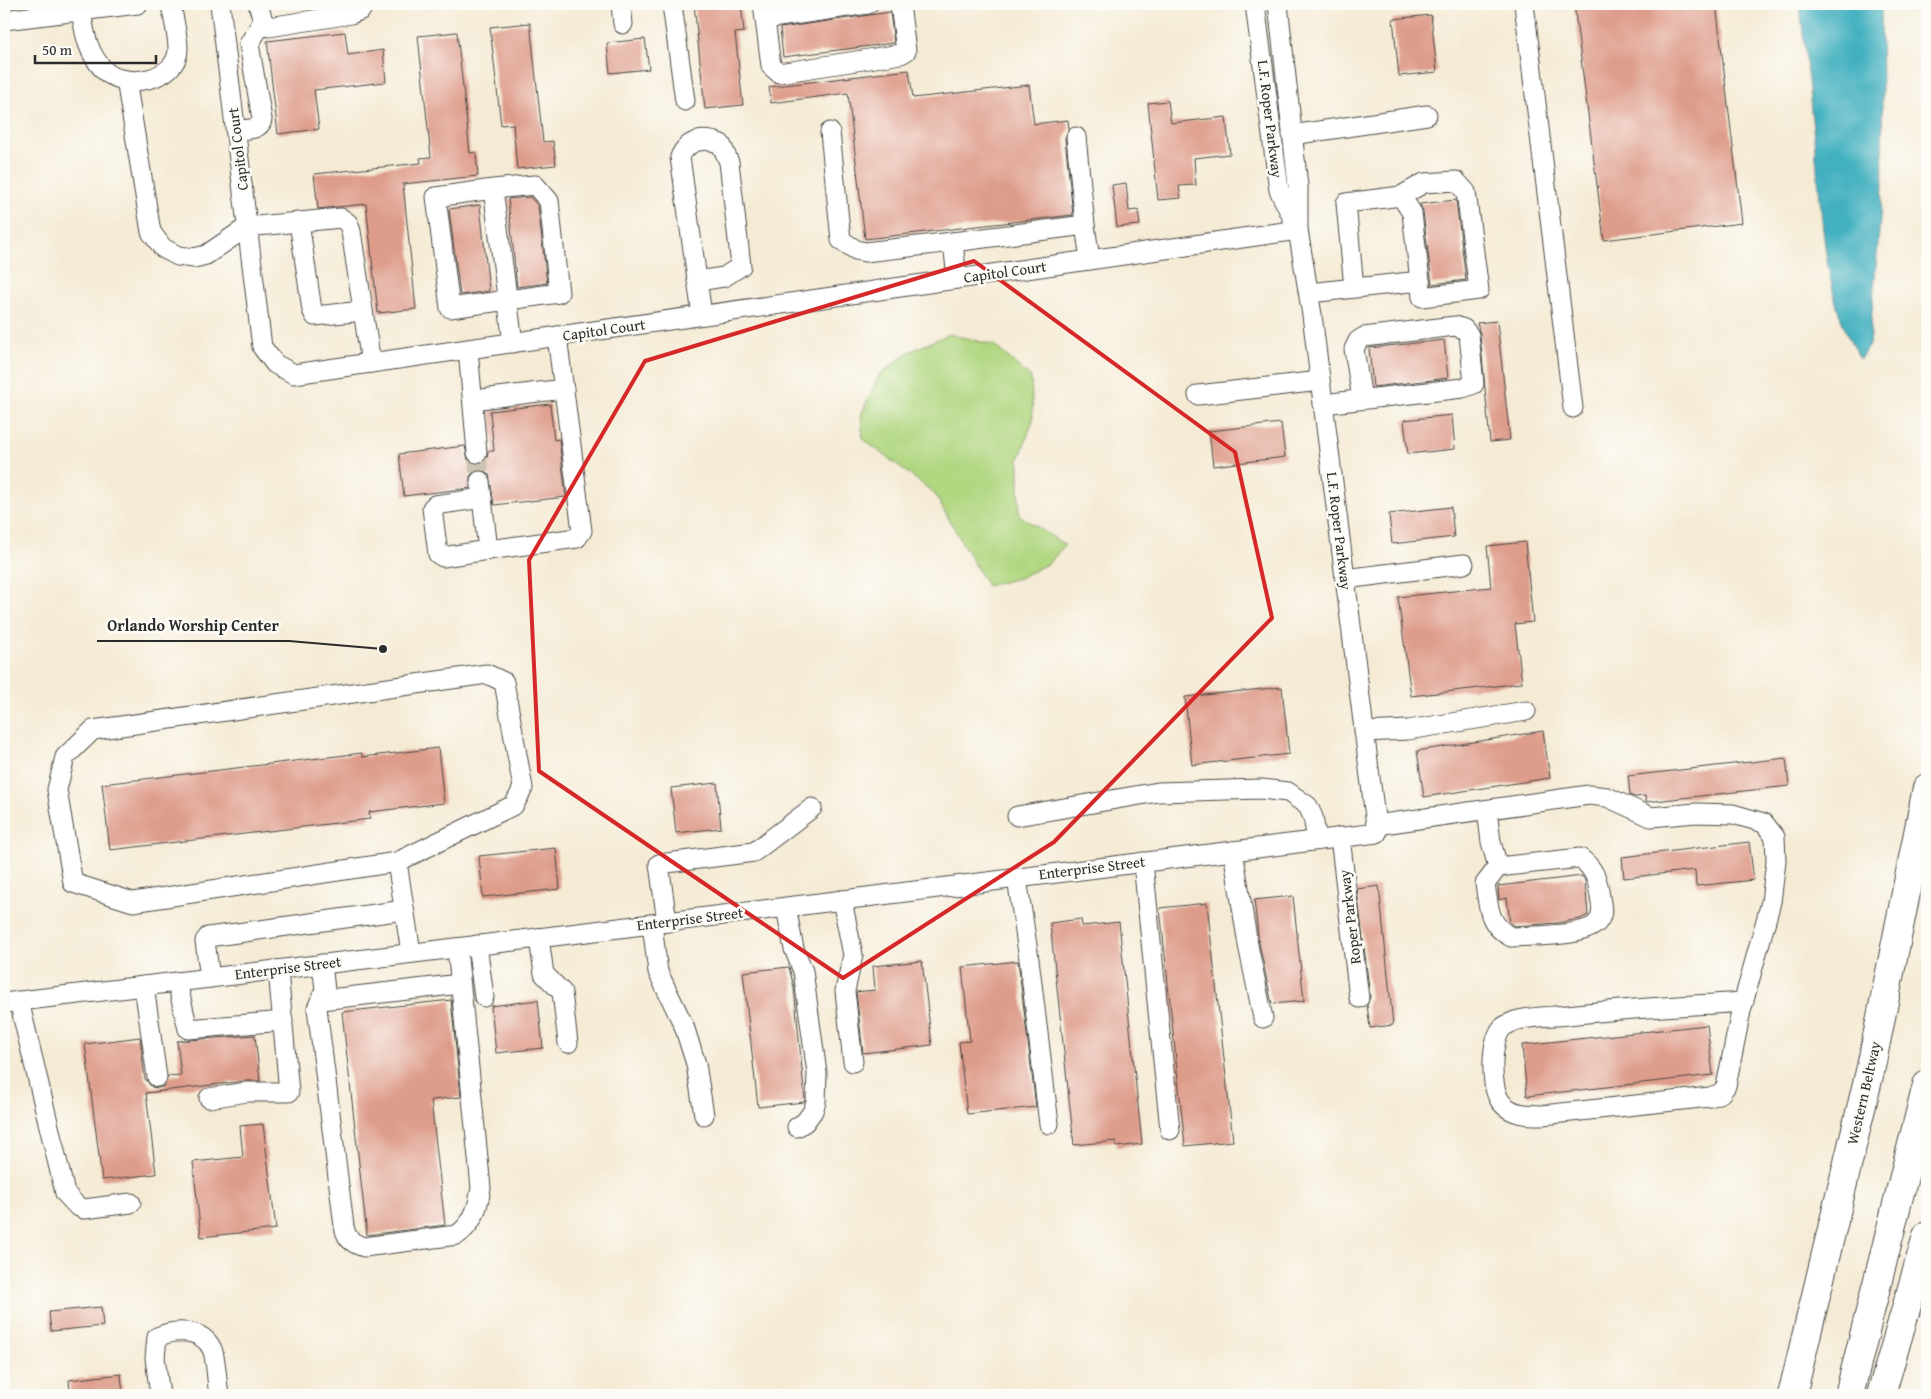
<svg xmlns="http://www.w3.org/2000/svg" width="1931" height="1399" font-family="'Gentium Book Plus',serif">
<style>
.green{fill:#b1d781;stroke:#6e8156}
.water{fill:#43b0c0;stroke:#376e76}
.building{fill:#de9c8b}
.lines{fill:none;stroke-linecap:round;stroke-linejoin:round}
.minor-tunnel{stroke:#cdc5b3;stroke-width:19;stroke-dasharray:19 9;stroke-linecap:butt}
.minor-casing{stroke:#494844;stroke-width:21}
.highway-casing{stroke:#494844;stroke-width:30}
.minor{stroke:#fff;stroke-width:19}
.highway{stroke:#fff;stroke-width:28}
.marked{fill:none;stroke:#d62828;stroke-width:4;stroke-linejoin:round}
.labels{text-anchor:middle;stroke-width:5;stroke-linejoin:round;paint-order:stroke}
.street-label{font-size:15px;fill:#2b2b2b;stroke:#fdfcf7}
.leader{fill:none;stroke:#2b2b2b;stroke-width:2}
.callout-dot{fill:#2b2b2b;stroke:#fdfcf7;stroke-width:2}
.callout-label{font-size:16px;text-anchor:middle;font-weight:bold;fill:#2b2b2b;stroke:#fdfcf7;stroke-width:5;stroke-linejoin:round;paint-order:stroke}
</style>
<rect width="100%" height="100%" fill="#fdfcf7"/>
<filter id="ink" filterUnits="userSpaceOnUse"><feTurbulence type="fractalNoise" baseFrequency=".02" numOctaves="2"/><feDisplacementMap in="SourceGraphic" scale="10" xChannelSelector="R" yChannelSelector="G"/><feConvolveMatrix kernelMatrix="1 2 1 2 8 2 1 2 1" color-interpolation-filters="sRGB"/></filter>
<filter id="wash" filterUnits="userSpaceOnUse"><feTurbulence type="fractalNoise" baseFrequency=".0096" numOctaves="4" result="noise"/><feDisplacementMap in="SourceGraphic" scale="20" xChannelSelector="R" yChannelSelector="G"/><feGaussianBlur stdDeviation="1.12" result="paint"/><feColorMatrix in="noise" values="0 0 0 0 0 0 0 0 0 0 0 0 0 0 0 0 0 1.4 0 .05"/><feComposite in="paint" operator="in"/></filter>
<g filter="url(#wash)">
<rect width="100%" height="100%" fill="#f5ebd5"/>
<polygon class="green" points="949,334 994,345 1031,378 1033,420 1019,460 1019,515 1065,545 1049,563 1019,578 987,586 934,493 863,439 861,415 879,375 909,352"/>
<path class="water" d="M1800,4H1881L1883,187L1869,345L1860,359C1826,306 1823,228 1817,167C1811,113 1806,58 1800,4Z"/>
<g id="blocks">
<g class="building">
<polygon points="694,4 741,4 744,32 735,33 743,105 705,109"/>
<polygon points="1574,4 1716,4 1742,223 1604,240"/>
<polygon points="890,12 894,43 783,57 780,28"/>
<polygon points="1431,15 1437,72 1399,76 1393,19"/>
<polygon points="530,23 543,142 553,141 556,165 517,169 513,124 501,125 490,27"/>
<polygon points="345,32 348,55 383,50 386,82 314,90 319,129 278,134 267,41"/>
<polygon points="457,32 470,153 476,152 478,176 403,184 416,309 378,313 366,204 318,209 314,174 421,163 420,158 431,157 418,36"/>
<polygon points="645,39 649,69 610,73 607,43"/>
<polygon points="909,70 913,98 1029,85 1034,124 1068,120 1069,129 1065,138 1073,215 865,239 848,93 771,103 769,87"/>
<polygon points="1168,101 1171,123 1226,117 1230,154 1194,158 1196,185 1179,186 1181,198 1158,200 1148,103"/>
<polygon points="1126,183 1129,211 1138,210 1140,225 1117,227 1112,185"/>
<polygon points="530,197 538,206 547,283 517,287 508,199"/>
<polygon points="1456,200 1466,280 1432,284 1423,212 1420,204"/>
<polygon points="480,205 489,291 460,295 449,209"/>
<polygon points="1497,321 1510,440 1490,442 1480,334 1477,323"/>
<polygon points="1444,340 1448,378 1373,387 1369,348"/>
<polygon points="550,404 554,440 559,439 566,497 494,505 489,475 485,471 479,470 474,472 470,476 470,488 404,496 399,454 465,446 468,460 473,463 478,464 487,458 488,451 494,451 490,411"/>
<polygon points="1452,415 1455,449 1408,454 1404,420"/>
<polygon points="1281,423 1285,457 1213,466 1209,431"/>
<polygon points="1451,507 1454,537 1392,544 1389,514"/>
<polygon points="1525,542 1533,622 1515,624 1522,683 1411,696 1398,597 1491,587 1487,546"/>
<polygon points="1282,687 1289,754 1192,765 1185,697"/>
<polygon points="1543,731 1550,778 1424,797 1417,751"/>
<polygon points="438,748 444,803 369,812 370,819 110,850 102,784 362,753 362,757"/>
<polygon points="1786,758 1789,786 1646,802 1645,796 1634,797 1630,795 1628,776"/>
<polygon points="717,783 721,828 676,833 671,788"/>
<polygon points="1749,842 1754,880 1696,886 1695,870 1624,878 1622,857"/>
<polygon points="556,848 560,889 483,897 479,856"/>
<polygon points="1582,876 1585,880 1588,915 1580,919 1558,923 1514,926 1510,923 1507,898 1499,900 1498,886"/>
<polygon points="1379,886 1393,1025 1370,1028 1367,1005 1370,997 1357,889"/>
<polygon points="1293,896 1304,1001 1272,1004 1259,943 1254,900"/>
<polygon points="1207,903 1233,1141 1185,1146 1160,908"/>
<polygon points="1081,919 1082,926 1119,922 1142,1144 1116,1147 1116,1141 1074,1145 1050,923"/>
<polygon points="922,961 932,1045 863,1053 856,992 875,990 873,966"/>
<polygon points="1018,961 1036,1107 967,1114 959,1042 970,1041 962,967"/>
<polygon points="789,967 794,988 805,1100 804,1102 758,1107 743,972"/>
<polygon points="451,1000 461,1097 431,1100 445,1225 367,1235 342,1012"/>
<polygon points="538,1000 543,1048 496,1053 491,1006"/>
<polygon points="1707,1025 1713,1075 1527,1096 1522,1045"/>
<polygon points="255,1035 260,1081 245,1081 146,1093 156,1174 102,1180 85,1044 140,1037 145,1079 152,1087 158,1088 164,1086 168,1076 181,1075 177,1041"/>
<polygon points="263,1124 276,1229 201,1237 193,1162 243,1157 240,1126"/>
<polygon points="101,1307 103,1326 51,1331 49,1312"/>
<polygon points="121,1374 123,1395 70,1395 69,1380"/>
</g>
</g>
</g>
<g filter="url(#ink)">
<use href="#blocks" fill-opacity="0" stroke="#494844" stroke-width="1"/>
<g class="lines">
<polyline class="minor-tunnel" points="477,453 480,481"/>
<defs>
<g id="minor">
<polyline points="220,4 262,347 275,364 294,374 1298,230"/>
<polyline points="258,4 263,21 269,27 351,14 361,10 363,4"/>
<polyline points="621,4 623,24"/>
<polyline points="672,4 685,101"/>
<polyline points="763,4 771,66 779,73 901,54 906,51 900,4"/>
<polyline points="1255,4 1279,190 1296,225"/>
<polyline points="1524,4 1573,408"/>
<path d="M81,11C85,34 87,52 104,70C123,90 178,81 178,49C178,35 173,18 171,4"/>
<polyline points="765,19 868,4"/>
<polyline points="4,20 138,4"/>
<polyline points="126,80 151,232 163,248 178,256 194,258 206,255 247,227 341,218 348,223 351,231 371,363"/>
<path d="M236,130C245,129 261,131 262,119L249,44L263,21"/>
<polyline points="830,132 841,240 856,250 865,252 953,242 957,279"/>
<polyline points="1292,135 1427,115"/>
<polyline points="1076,137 1085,225"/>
<polyline points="493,189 535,185 549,201 559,293 450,308 436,197 493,189 513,343"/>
<polyline points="1401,196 1412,213 1420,281"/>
<polyline points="299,222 312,310 315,316 363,311"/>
<polyline points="953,242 1085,225 1090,260"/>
<path d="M697,281L724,277L741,266L729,162L721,144C704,137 688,139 680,157L702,315"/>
<polyline points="1309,293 1420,281 1422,297 1479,290 1466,192 1456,181 1424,183 1401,196 1346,203 1354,288"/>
<polyline points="468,349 477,453"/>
<polyline points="1198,395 1320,381"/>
<polyline points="473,400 564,389"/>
<polyline points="1323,404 1463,388 1474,384 1469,335 1464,329 1455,326 1364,337 1358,341 1354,349 1362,399"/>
<polyline points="480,481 488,550 577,538 582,531 557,336"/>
<polyline points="482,498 435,505 432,508 438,554 443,557 488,550"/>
<polyline points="1345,579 1464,564"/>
<polyline points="1364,732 1408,730 1526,711"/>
<path d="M1487,810L1491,842L1498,867L1580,858C1594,868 1598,880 1600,897C1601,905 1604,912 1599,920C1589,938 1531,935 1511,937C1488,925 1489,908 1485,884L1498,867"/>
<polyline points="1017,816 1158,792 1261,789 1288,792 1308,806 1313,817 1317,840"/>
<path d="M1376,825L1589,795L1607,797L1651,817L1696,813L1733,814L1764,823L1775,837L1776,861L1771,902L1741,1011L1726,1086L1721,1093L1710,1097L1543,1115C1528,1115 1511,1115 1501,1102C1490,1088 1490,1042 1502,1028C1504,1026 1512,1022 1515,1021C1530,1016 1552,1017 1568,1015C1627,1008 1685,1006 1744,1002"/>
<polyline points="1340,837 1359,998"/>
<polyline points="1233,851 1248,945 1263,1018"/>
<polyline points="397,862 133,902 73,883 57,790 65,757 93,730 487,674 504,682 523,788 514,805 397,862 411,953"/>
<polyline points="1143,862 1170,1130"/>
<polyline points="1017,878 1029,959 1049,1124"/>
<polyline points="842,900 853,955 845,991 853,1062"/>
<polyline points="786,907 794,949 803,971 817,1073 816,1102 813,1111 805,1122 797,1127"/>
<polyline points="667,922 659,864 754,852 812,808"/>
<polyline points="652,924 658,972 684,1026 696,1064 704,1115"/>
<polyline points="539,938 544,974 562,992 568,1043"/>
<polyline points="477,945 484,997"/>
<path d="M322,964L325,990L317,1008L344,1226C346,1238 351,1243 364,1247L457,1235C474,1223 478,1207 481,1188L457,948"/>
<polyline points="210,978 205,941 208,937 404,910"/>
<polyline points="177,982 188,1029 283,1021"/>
<polyline points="144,986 157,1077"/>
<polyline points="321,1000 460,984"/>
<polyline points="19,1001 65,1193 77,1206 84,1209 131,1203"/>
<polyline points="4,1003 595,931 1377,833 1312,315 1298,230 1298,186 1278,4"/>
<polyline points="209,1098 247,1092 289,1092 278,970"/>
<path d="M160,1395L155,1358L157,1337C175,1329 202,1328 212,1349C216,1357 217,1385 219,1395"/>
</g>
<g id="highway">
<polyline points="1792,1395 1871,1067 1927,788"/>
<polyline points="1849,1395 1927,1085"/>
<polyline points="1881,1395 1927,1236"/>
</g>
</defs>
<use href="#minor" class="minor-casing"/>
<use href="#highway" class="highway-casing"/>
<use href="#minor" class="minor"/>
<use href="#highway" class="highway"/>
</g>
</g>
<path class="marked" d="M974,261L1235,452L1272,618L1054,842L843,978L539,771L529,560L645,361Z"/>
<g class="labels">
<g class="street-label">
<text transform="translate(1270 119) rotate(83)" y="5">L.F. Roper Parkway</text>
<text transform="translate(238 149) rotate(-97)" y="5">Capitol Court</text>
<text transform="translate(1005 272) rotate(-8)" y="5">Capitol Court</text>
<text transform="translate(604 330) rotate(-8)" y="5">Capitol Court</text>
<text transform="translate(1339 531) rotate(83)" y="5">L.F. Roper Parkway</text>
<text transform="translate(1092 868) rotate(-7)" y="5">Enterprise Street</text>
<text transform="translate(1350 917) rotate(-97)" y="5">Roper Parkway</text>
<text transform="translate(690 919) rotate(-7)" y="5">Enterprise Street</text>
<text transform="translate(288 968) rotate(-7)" y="5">Enterprise Street</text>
<text transform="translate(1864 1093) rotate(-77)" y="5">Western Beltway</text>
</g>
</g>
<path class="leader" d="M383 649L289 641H97"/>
<circle class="callout-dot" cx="383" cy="649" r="5"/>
<g class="callout-label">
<text x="193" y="631">Orlando Worship Center</text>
</g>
<rect width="1931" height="1399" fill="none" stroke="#fdfcf7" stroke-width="20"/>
<path d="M35 55v8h121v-8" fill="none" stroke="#2b2b2b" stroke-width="2.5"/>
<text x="42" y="55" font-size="15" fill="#2b2b2b" stroke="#fdfcf7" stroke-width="4" paint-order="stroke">50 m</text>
</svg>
